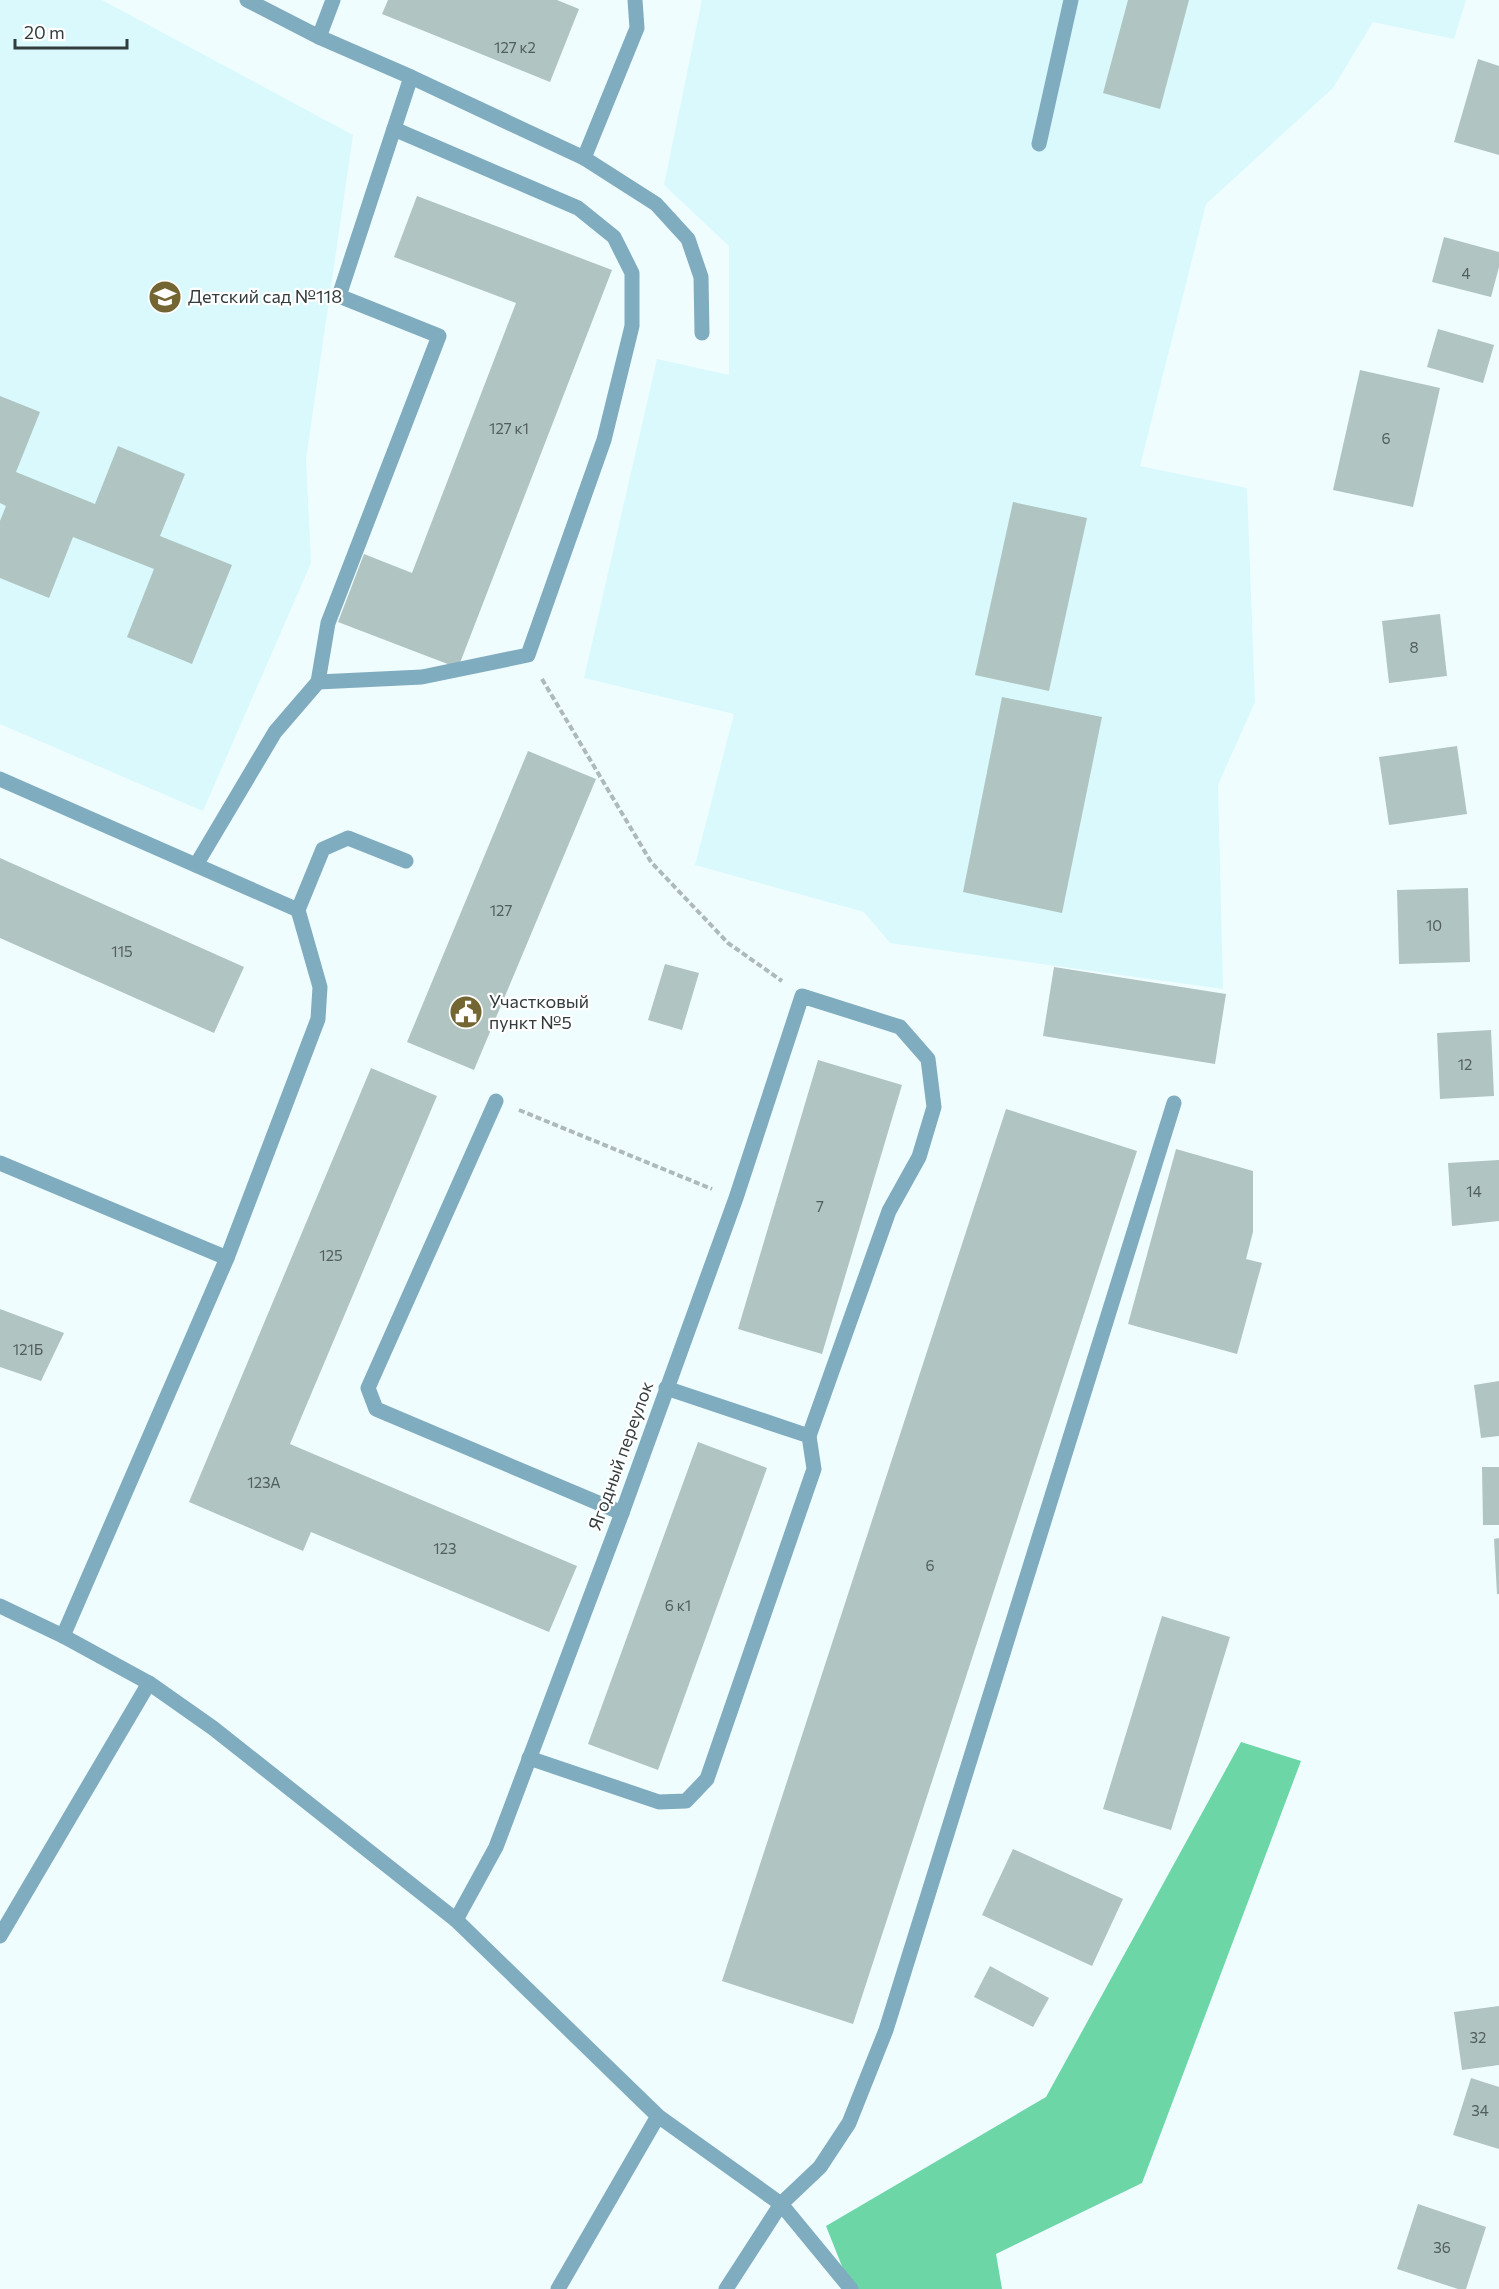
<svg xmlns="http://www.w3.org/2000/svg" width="1499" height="2289" font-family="Commissioner,sans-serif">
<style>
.built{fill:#d9f9fd}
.forest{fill:#6cd6a6}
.building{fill:#b0c4c1}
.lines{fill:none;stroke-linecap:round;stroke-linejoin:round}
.path{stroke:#aeb9bb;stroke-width:4;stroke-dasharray:6 3;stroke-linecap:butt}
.service{stroke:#80acc0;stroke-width:15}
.minor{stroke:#80acc0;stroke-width:15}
.labels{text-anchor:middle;stroke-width:4.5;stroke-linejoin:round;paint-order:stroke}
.number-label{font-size:15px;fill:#525e5e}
.poi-label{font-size:18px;fill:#333c3d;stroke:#fff;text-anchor:start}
.street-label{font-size:18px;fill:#333c3d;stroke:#fff}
</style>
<rect width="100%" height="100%" fill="#f0fdff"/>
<g class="built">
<polygon points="0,0 102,0 353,135 306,459 311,563 203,811 0,724"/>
<polygon points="702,0 1466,0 1454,39 1373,22 1333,88 1206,204 1140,466 1247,488 1255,702 1218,785 1223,989 890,943 864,912 695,865 734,714 584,678 657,359 729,375 729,246 664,185"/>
</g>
<polygon class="forest" points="1241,1742 1301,1761 1142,2183 996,2254 1002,2289 851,2289 826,2226 1046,2097"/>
<g class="building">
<polygon points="388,0 557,0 579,9 550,82 382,14"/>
<polygon points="1128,0 1189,0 1160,109 1103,93"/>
<polygon points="1478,59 1499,66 1499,155 1454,142"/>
<polygon points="417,196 612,270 458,668 338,622 364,554 412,573 516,303 394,257"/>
<polygon points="1444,237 1499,252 1499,267 1491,297 1432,282"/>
<polygon points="1438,329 1494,345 1483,383 1427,367"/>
<polygon points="1360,370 1440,388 1413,507 1333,490"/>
<polygon points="0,396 40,412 16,472 95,504 118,446 185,474 160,536 232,565 192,664 127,637 154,569 73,537 49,598 0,578 0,521 6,506 0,503"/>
<polygon points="1013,502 1087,518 1049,691 975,675"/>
<polygon points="1440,614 1447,676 1389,683 1382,621"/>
<polygon points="1002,697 1102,717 1062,913 963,892"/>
<polygon points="1457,746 1467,814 1389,825 1379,757"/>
<polygon points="528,751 596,779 474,1070 407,1042"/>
<polygon points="0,858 244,967 214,1033 0,938"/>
<polygon points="1468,888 1470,962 1399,964 1397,890"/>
<polygon points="665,964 699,973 682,1030 648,1020"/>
<polygon points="1054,967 1226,994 1215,1064 1043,1036"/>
<polygon points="1491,1030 1494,1096 1440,1099 1437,1033"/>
<polygon points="818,1060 902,1085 822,1354 738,1329"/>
<polygon points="371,1068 437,1096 290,1444 577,1566 549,1632 311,1532 303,1551 189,1502"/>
<polygon points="1006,1109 1137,1151 853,2024 722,1981"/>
<polygon points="1176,1149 1253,1171 1253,1232 1246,1259 1262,1263 1237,1354 1128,1324"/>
<polygon points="1499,1160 1499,1221 1452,1226 1448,1163"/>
<polygon points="0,1309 64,1333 41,1381 0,1367"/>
<polygon points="1499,1381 1499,1436 1481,1438 1474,1385"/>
<polygon points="698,1442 767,1468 658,1770 588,1744"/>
<polygon points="1482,1467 1499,1467 1499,1525 1483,1525"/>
<polygon points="1499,1538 1499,1594 1497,1594 1494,1539"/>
<polygon points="1162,1616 1230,1637 1171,1830 1103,1809"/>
<polygon points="1013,1849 1123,1899 1092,1966 982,1915"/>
<polygon points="990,1966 1049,1998 1033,2027 974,1997"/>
<polygon points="1499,2006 1499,2065 1462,2070 1454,2012"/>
<polygon points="1471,2078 1499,2087 1499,2149 1453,2135"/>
<polygon points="1418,2204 1486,2227 1466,2289 1458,2289 1397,2269"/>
</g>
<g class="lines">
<g class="path">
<polyline points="542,679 651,862 728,943 782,981"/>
<polyline points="519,1110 712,1189"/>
</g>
<g class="service">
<polyline points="247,0 319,37 411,77 584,158 656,204 688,239 701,277 702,333"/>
<polyline points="319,37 333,0"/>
<polyline points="1039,144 1071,0"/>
<polyline points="584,158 637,28 635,0"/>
<polyline points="318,682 422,677 528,655 604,440 632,326 632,273 614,237 578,208 394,129"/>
<polyline points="0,779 298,910"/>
<polyline points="196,865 275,732 318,682 328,623 439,336 339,296 411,77"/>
<polyline points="496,1101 368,1388 376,1409 622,1513"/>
<polyline points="0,1163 227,1258"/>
<polyline points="809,1436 889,1211 919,1157 934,1107 928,1059 900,1027 802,996 736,1198 622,1513 496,1847 456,1920 658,2116 781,2204 851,2289"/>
<polyline points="63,1636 227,1258 318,1019 320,987 298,910 323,849 348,838 406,861"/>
<polyline points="529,1758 659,1802 686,1801 707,1779 814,1469 809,1436 666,1388"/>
<polyline points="0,1936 149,1683"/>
<polyline points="558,2289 658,2116"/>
<polyline points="726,2289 781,2204 820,2167 849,2123 886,2030 1174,1103"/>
</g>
<polyline class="minor" points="0,1606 63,1636 149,1683 213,1728 456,1920"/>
</g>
<defs>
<symbol id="school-disc" viewBox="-11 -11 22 22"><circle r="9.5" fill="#736633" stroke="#fff"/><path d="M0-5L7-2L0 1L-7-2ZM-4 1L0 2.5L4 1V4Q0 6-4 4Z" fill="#fff"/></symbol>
<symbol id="civic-disc" viewBox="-11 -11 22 22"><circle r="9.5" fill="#736633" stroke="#fff"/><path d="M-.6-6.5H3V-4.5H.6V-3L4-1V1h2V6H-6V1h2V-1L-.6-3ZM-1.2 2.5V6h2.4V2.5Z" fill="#fff"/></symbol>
</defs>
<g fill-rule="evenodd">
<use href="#school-disc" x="146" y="278" width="38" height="38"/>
<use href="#civic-disc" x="447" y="993" width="38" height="38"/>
</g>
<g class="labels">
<g class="number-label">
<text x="515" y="53">127 к2</text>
<text x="1466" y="279">4</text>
<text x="509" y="434">127 к1</text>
<text x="1386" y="444">6</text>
<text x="1414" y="653">8</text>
<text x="501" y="916">127</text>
<text x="1434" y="931">10</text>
<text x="122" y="957">115</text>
<text x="1465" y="1070">12</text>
<text x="1474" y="1197">14</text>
<text x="820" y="1212">7</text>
<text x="331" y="1261">125</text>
<text x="28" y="1355">121Б</text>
<text x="264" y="1488">123А</text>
<text x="445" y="1554">123</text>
<text x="930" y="1571">6</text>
<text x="678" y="1611">6 к1</text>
<text x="1478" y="2043">32</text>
<text x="1480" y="2116">34</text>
<text x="1442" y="2253">36</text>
</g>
<g class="poi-label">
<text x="188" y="303">Детский сад №118</text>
<text x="489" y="1008">Участковый<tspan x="489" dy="21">пункт №5</tspan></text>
</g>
<g class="street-label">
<text transform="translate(621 1456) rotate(-70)" y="6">Ягодный переулок</text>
</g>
</g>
<path d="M15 39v9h112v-9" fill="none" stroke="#333c3d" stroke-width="3"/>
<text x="24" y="39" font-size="18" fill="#333c3d" stroke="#ffffff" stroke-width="4.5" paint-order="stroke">20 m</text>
</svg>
